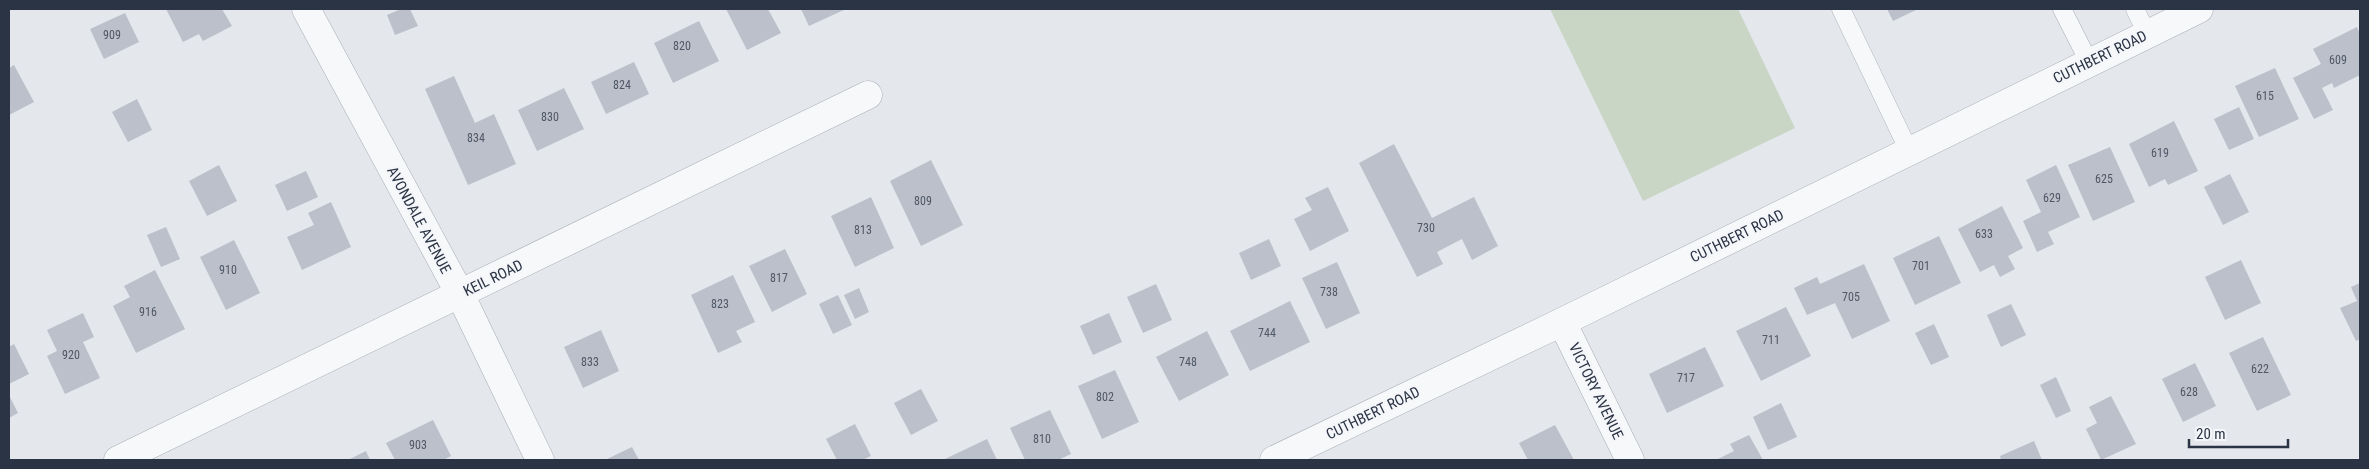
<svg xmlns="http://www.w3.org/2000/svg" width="2369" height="469" font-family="'Roboto Condensed',sans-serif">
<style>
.green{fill:#c9d6c5}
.building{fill:#bbc0ca}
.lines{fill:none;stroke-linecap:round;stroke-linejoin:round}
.lane-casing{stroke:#a9aeb7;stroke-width:19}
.street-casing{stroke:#a9aeb7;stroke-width:29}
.lane{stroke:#f7f8fa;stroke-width:18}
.street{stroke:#f7f8fa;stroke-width:28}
.labels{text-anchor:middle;stroke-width:4.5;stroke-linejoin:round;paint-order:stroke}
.number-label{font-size:12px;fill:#4f5766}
.street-label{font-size:15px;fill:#2b3445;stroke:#f4f6f9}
</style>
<rect width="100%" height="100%" fill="#e4e7ec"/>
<polygon class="green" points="1550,9 1738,9 1795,128 1643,201"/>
<g class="building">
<polygon points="166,9 222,9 232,26 203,41 199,34 183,42"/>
<polygon points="401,9 410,9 418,26 395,35 387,15"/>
<polygon points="726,9 768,9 781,33 747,50"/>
<polygon points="801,9 846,9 809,26"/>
<polygon points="1887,9 1918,9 1893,21"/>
<polygon points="125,13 139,42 104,59 90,29"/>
<polygon points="699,21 719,61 673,83 654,43"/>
<polygon points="2357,27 2360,34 2360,75 2334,88 2332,83 2322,88 2333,110 2314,119 2293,78 2321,64 2313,49"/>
<polygon points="634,62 649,94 606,114 591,82"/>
<polygon points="14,65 34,102 9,115 9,68"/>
<polygon points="2275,68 2299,119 2259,137 2235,86"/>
<polygon points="454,76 475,123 494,114 516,164 468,185 425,89"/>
<polygon points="564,88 584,129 537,151 518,110"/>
<polygon points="137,99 152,130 128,142 112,112"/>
<polygon points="2239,107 2254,139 2229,150 2214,119"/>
<polygon points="2174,121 2198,171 2168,185 2165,179 2149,187 2129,144"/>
<polygon points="1394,144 1432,218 1474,197 1498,246 1472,260 1462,239 1437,252 1443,264 1417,277 1359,163"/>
<polygon points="2110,147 2135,202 2093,221 2068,165"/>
<polygon points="931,160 963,225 921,246 890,181"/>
<polygon points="219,165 237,201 207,216 189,181"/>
<polygon points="2056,165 2080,217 2048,232 2054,244 2037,252 2023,221 2041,212 2026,180"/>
<polygon points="306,171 318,197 287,211 275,185"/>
<polygon points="2230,174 2249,212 2223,225 2204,187"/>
<polygon points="1328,187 1349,231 1310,251 1294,219 1312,210 1305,198"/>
<polygon points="871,197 894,248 855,267 831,216"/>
<polygon points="331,202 351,247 302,270 287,237 314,225 308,213"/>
<polygon points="2002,206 2023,248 2008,256 2015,269 2000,277 1994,265 1980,272 1958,229"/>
<polygon points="166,227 180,259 161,267 147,235"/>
<polygon points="1939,236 1961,283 1915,305 1893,258"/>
<polygon points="1269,239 1281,266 1251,280 1239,253"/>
<polygon points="234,240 260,293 226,310 200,257"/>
<polygon points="785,249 807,294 772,312 749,266"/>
<polygon points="2241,260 2261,303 2225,320 2205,277"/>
<polygon points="1337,262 1360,313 1326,329 1302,278"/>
<polygon points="1864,264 1890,321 1852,339 1835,303 1807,315 1794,288 1817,277 1820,284"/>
<polygon points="155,270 185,329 136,353 113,306 130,297 124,286"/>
<polygon points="733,275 755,322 736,331 742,342 718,353 691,295"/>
<polygon points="2360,283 2360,339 2356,341 2340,308 2357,301 2351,287"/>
<polygon points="1156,284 1172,320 1143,333 1127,297"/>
<polygon points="859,288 869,312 855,319 844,295"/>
<polygon points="838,295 852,325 833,334 819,304"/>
<polygon points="1290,301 1310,342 1250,371 1230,331"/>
<polygon points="2011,304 2026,335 2001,347 1987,315"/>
<polygon points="1786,307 1811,356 1761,381 1736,331"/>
<polygon points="83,313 94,337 83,342 100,378 65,394 47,356 57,351 47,330"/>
<polygon points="1109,313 1122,342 1093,355 1080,326"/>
<polygon points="1934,324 1949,357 1931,365 1915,333"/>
<polygon points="601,330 619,371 583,388 564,347"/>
<polygon points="1207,331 1229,375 1179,401 1156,357"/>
<polygon points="2263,337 2291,395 2257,411 2229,353"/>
<polygon points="14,344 29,374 9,384 9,347"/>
<polygon points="1705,347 1724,386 1667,413 1649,374"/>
<polygon points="2195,363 2216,406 2183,422 2162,379"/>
<polygon points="1115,370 1139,422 1102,439 1078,386"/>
<polygon points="2056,377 2071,411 2056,418 2040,385"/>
<polygon points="921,389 938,421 911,435 894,403"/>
<polygon points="9,395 18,413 9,418"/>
<polygon points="2111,396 2136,444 2101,460 2086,429 2097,423 2089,407"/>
<polygon points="1781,403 1797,437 1768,450 1753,417"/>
<polygon points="1050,410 1071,454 1058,460 1025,460 1010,428"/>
<polygon points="433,420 451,456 443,460 395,460 386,443"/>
<polygon points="855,424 871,456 862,460 837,460 826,439"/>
<polygon points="1555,425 1574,460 1528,460 1519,443"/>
<polygon points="1749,435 1763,460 1716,460 1734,451 1730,444"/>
<polygon points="987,439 997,460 946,460 945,459"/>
<polygon points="2034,441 2042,460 2001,460 2000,456"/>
<polygon points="632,447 639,460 605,460"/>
<polygon points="366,451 370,460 348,460"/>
</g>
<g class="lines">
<defs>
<g id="lane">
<polyline points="1841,9 1909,151"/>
<polyline points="2062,9 2089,62"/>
<polyline points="2135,9 2147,34"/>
</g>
<g id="street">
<polyline points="306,9 460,294 540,460"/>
<polyline points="1562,322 1630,460"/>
<polyline points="118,460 868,95"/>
<polyline points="1274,460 1562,322 2199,9"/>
</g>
</defs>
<use href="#lane" class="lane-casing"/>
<use href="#street" class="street-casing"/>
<use href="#lane" class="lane"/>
<use href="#street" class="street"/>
</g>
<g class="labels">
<g class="number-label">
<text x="112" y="39">909</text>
<text x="682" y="50">820</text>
<text x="2338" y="64">609</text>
<text x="622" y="89">824</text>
<text x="2265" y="100">615</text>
<text x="550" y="121">830</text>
<text x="476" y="142">834</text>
<text x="2160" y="157">619</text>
<text x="2104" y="183">625</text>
<text x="2052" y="202">629</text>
<text x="923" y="205">809</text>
<text x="1426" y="232">730</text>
<text x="863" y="234">813</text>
<text x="1984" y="238">633</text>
<text x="1921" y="270">701</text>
<text x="228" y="274">910</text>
<text x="779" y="282">817</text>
<text x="1329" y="296">738</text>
<text x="1851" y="301">705</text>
<text x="720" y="308">823</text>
<text x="148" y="316">916</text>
<text x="1267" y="337">744</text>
<text x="1771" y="344">711</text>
<text x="71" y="359">920</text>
<text x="590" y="366">833</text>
<text x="1188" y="366">748</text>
<text x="2260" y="373">622</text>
<text x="1686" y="382">717</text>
<text x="2189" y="396">628</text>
<text x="1105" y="401">802</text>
<text x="1042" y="443">810</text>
<text x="418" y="449">903</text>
</g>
<g class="street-label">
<text transform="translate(2100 57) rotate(-26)" y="5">CUTHBERT ROAD</text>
<text transform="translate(419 220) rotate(62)" y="5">AVONDALE AVENUE</text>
<text transform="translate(1737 236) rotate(-26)" y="5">CUTHBERT ROAD</text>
<text transform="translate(493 278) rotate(-26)" y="5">KEIL ROAD</text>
<text transform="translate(1596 391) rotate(64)" y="5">VICTORY AVENUE</text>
<text transform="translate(1373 413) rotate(-26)" y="5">CUTHBERT ROAD</text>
</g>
</g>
<rect width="2369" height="469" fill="none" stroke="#2b3445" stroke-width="20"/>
<path d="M2189 439v8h99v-8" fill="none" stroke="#2b3445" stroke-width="2.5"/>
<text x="2196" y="439" font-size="15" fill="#2b3445" stroke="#f4f6f9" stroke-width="4" paint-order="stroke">20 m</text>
</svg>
